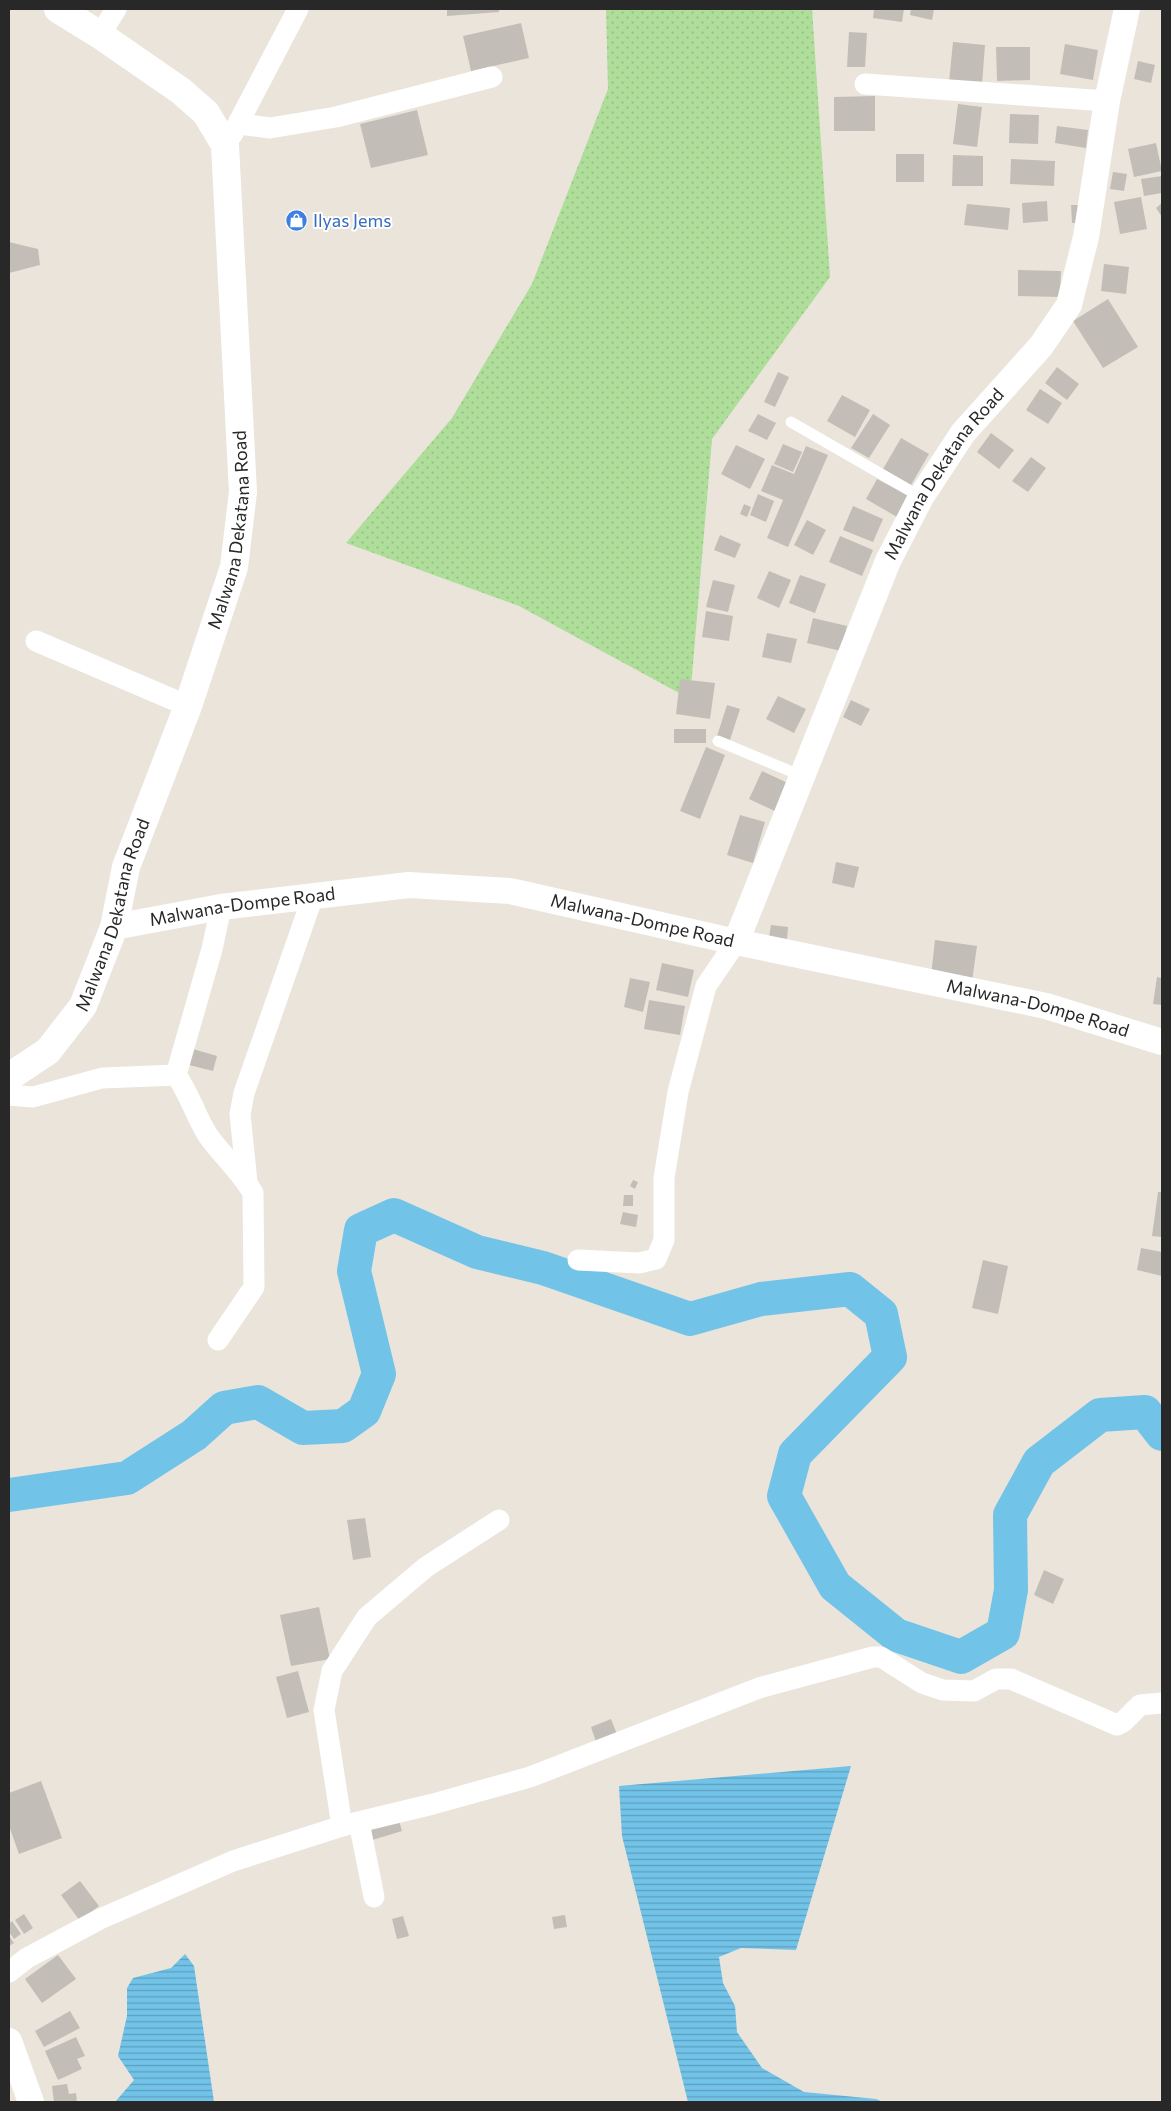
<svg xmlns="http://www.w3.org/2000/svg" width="1171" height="2111" font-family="Commissioner,sans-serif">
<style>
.grass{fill:url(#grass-dots)}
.water{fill:url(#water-rules)}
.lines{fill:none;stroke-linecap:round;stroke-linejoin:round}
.river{stroke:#72c3e8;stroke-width:34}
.building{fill:#c2beb7}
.service{stroke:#fff;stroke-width:11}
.minor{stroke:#fff;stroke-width:21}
.tertiary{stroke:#fff;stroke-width:26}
.secondary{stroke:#fff;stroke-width:28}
.labels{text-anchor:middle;stroke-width:4;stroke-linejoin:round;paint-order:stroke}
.shop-label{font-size:18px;fill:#366cbe;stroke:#fff;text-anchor:start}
.street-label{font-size:18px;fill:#282828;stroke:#fff}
</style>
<defs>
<pattern id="grass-dots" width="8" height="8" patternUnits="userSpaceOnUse" patternTransform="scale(1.25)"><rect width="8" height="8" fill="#aede99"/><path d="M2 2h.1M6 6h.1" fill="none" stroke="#96be84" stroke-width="1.8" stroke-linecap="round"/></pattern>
<pattern id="water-rules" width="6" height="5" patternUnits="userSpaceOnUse" patternTransform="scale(1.25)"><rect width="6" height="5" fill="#72c3e8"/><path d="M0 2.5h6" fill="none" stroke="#5e9ebc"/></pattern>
</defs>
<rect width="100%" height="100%" fill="#eae4db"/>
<polygon class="grass" points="606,9 812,9 830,277 712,439 690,699 519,606 346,543 452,418 532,284 608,89"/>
<g class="water">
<polygon points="851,1766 796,1950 741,1948 719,1957 723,1983 735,2006 737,2032 762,2068 804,2092 876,2099 883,2102 688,2102 622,1836 619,1786"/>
<polygon points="185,1954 194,1966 214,2102 115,2102 134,2080 118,2056 127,2016 127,1988 133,1978 171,1968"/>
</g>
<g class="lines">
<polyline class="river" points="9,1495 127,1478 194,1435 224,1408 258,1402 303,1428 343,1426 364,1411 379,1374 354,1271 361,1230 394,1215 477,1252 543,1268 690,1319 761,1299 850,1289 881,1314 890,1357 795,1454 784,1496 835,1586 896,1635 961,1657 1003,1633 1011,1590 1010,1515 1039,1462 1100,1415 1145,1412 1162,1434"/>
</g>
<g class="building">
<polygon points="447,9 499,9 499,12 447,16"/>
<polygon points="874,9 904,9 902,22 873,18"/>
<polygon points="911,9 934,9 932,20 910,15"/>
<polygon points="521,23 529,58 471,71 463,36"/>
<polygon points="849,32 867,33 865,67 847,67"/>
<polygon points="953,42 985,45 982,85 949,82"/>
<polygon points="1065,44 1098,50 1093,80 1060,74"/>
<polygon points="996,47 1030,47 1030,80 997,81"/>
<polygon points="1138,61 1155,65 1151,83 1134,79"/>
<polygon points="875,96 875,131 834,131 834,97"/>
<polygon points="958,104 982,107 977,147 953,144"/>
<polygon points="417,110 428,155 371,168 360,124"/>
<polygon points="1010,114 1039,115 1038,144 1009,143"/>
<polygon points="1057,126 1088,130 1086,148 1055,143"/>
<polygon points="1156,143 1162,171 1134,177 1128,149"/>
<rect x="896" y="154" width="28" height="28"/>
<polygon points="953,155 983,156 983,186 952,186"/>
<polygon points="1011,159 1055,161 1054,186 1010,184"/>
<polygon points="1113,172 1127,174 1124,191 1110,189"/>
<polygon points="1162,176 1162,193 1144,196 1141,179"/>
<polygon points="1141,197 1147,229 1120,234 1114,202"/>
<polygon points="1047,201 1048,221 1023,223 1022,203"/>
<polygon points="1162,203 1162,217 1156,208"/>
<polygon points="967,204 1010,208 1008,230 964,225"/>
<polygon points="1071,205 1083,205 1083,223 1072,223"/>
<polygon points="9,242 38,249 40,265 9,273"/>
<polygon points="1104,264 1129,267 1126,294 1101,291"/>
<polygon points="1018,270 1061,271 1060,297 1018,296"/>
<polygon points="1108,299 1138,347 1103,368 1073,321"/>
<polygon points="1057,367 1079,384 1067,400 1045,383"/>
<polygon points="778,372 789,377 775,407 764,402"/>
<polygon points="1040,389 1062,403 1048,424 1026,410"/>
<polygon points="842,395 870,410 855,437 827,421"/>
<polygon points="758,414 776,423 767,440 748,431"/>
<polygon points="873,414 890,425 869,458 851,448"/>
<polygon points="991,433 1014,450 999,469 977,452"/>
<polygon points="901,438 929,454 911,485 883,469"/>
<polygon points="783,444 802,452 793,472 774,464"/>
<polygon points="736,445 765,459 750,489 721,474"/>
<polygon points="806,446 828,455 788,547 767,538 783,500 761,491 772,465 794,474"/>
<polygon points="1031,457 1046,468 1028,492 1012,481"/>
<polygon points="877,479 909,496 897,517 866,499"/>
<polygon points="758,494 774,501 766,522 750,515"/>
<polygon points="744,504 751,507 747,517 740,514"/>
<polygon points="853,506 883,519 873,542 843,530"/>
<polygon points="807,520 826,530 813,555 794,545"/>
<polygon points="720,535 741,544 735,558 714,550"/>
<polygon points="840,536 873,550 862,576 829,562"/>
<polygon points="769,571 791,580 779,608 757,598"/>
<polygon points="800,575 826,584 815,613 789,603"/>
<polygon points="713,580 735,585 728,612 706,607"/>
<polygon points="706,611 733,616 729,641 702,637"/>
<polygon points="813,618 847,626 841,651 807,643"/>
<polygon points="767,633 797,639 791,663 762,657"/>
<polygon points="680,679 715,683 710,719 676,714"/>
<polygon points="778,696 806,709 794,733 766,719"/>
<polygon points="851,700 870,709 861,726 843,717"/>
<polygon points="727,705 740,709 730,740 717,736"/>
<rect x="674" y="729" width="32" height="14"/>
<polygon points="706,747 725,755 700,819 680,811"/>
<polygon points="762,771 792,785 779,813 749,799"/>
<polygon points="740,815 765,822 753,863 727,855"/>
<polygon points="836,862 859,867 854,888 832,883"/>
<polygon points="771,925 788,927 787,939 769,937"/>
<polygon points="935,940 977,946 972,981 931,976"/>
<polygon points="662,963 694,970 688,997 656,990"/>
<polygon points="1157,977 1162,978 1162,1005 1153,1004"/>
<polygon points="630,978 650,982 643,1012 624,1007"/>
<polygon points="649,1000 685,1006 680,1035 644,1029"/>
<polygon points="193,1049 217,1056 213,1071 189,1065"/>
<polygon points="633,1180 638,1182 635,1189 630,1186"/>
<polygon points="1158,1192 1162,1192 1162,1237 1152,1236"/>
<polygon points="624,1195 633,1195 633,1206 623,1206"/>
<polygon points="623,1212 638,1215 636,1227 620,1224"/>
<polygon points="1141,1248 1162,1252 1162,1276 1137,1270"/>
<polygon points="983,1260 1008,1266 998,1314 972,1308"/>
<polygon points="365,1518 371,1557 353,1560 347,1520"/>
<polygon points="1044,1570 1064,1579 1053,1604 1034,1595"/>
<polygon points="319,1607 330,1659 291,1666 280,1615"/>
<polygon points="298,1671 309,1712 287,1718 276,1677"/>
<polygon points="611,1719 618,1737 597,1745 591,1727"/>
<polygon points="41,1781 62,1838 19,1854 9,1826 9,1793"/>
<polygon points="398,1817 402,1831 369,1841 365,1826"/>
<polygon points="80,1881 99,1906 80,1921 61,1895"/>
<polygon points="24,1914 33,1928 24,1934 15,1920"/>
<polygon points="565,1915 567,1927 554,1929 552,1917"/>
<polygon points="403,1916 409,1936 397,1939 392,1919"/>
<polygon points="12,1921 21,1934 14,1939 9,1932 9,1924"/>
<polygon points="9,1936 14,1943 9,1946"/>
<polygon points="58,1955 76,1979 42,2003 25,1979"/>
<polygon points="70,2011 80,2028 44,2047 35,2031"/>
<polygon points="76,2037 85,2056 77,2059 82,2069 58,2080 45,2051"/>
<polygon points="67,2084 69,2094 76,2093 77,2102 54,2102 52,2086"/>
</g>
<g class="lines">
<g class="service">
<polyline points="791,422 921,497"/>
<polyline points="718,741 802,776"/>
</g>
<g class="minor">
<polyline points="100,35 116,9"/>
<polyline points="865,84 1107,101"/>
<polyline points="239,124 270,128 336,117 492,77"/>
<polyline points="232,135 298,9"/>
<polyline points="36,641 188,706"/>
<path d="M176,1075C190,1094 196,1118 209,1137C223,1156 241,1172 253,1193L254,1287L218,1340"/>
<polyline points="176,1075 212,949 221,907"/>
<polyline points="9,1095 33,1097 102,1078 176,1075"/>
<polyline points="247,1182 240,1114 244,1093 313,896"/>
<polyline points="578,1260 639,1263 656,1259 664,1240 664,1178 678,1092 706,986 736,942"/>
<polyline points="359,1822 374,1897"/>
<polyline points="342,1826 324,1710 332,1671 367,1617 426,1567 499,1520"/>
<polyline points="9,1972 27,1958 100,1919 233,1861 342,1826 433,1804 530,1777 759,1688 873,1657 881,1657 922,1683 943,1690 974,1691 996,1679 1011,1679 1117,1725 1123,1722 1140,1705 1162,1703"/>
</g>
<g class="tertiary">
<path id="s1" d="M114,927L221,907L409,885L510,891L736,942L1046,1006L1162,1042"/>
<path id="s2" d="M736,942L888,561L921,497L963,433L1041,346L1069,305L1086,237L1107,101L1127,9"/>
<polyline points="9,2041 31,2102"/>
</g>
<path class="secondary" id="s3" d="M9,1077L48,1051L83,1006L114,927L126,867L188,706L234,567L243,492L225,145L206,113L181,91L100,35L58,9"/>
</g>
<defs>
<symbol id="shop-disc" viewBox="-11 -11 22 22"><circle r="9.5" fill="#3f7fe0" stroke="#fff"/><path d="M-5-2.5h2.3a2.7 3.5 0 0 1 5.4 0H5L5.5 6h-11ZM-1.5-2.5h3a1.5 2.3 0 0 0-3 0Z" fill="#fff"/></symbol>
</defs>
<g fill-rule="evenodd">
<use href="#shop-disc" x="284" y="208" width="25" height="25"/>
</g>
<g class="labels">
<g class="shop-label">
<text x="313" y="227">Ilyas Jems</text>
</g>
<g class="street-label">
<text dy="6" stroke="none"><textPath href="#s2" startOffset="514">Malwana Dekatana Road</textPath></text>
<text dy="6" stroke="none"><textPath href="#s3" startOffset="605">Malwana Dekatana Road</textPath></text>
<text dy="6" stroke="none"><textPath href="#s1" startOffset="130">Malwana-Dompe Road</textPath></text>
<text dy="6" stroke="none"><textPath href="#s3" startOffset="200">Malwana Dekatana Road</textPath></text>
<text dy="6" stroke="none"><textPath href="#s1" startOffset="535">Malwana-Dompe Road</textPath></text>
<text dy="6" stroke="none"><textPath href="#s1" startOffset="940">Malwana-Dompe Road</textPath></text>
</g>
</g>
<rect width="1171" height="2111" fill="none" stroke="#282828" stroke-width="20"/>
</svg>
